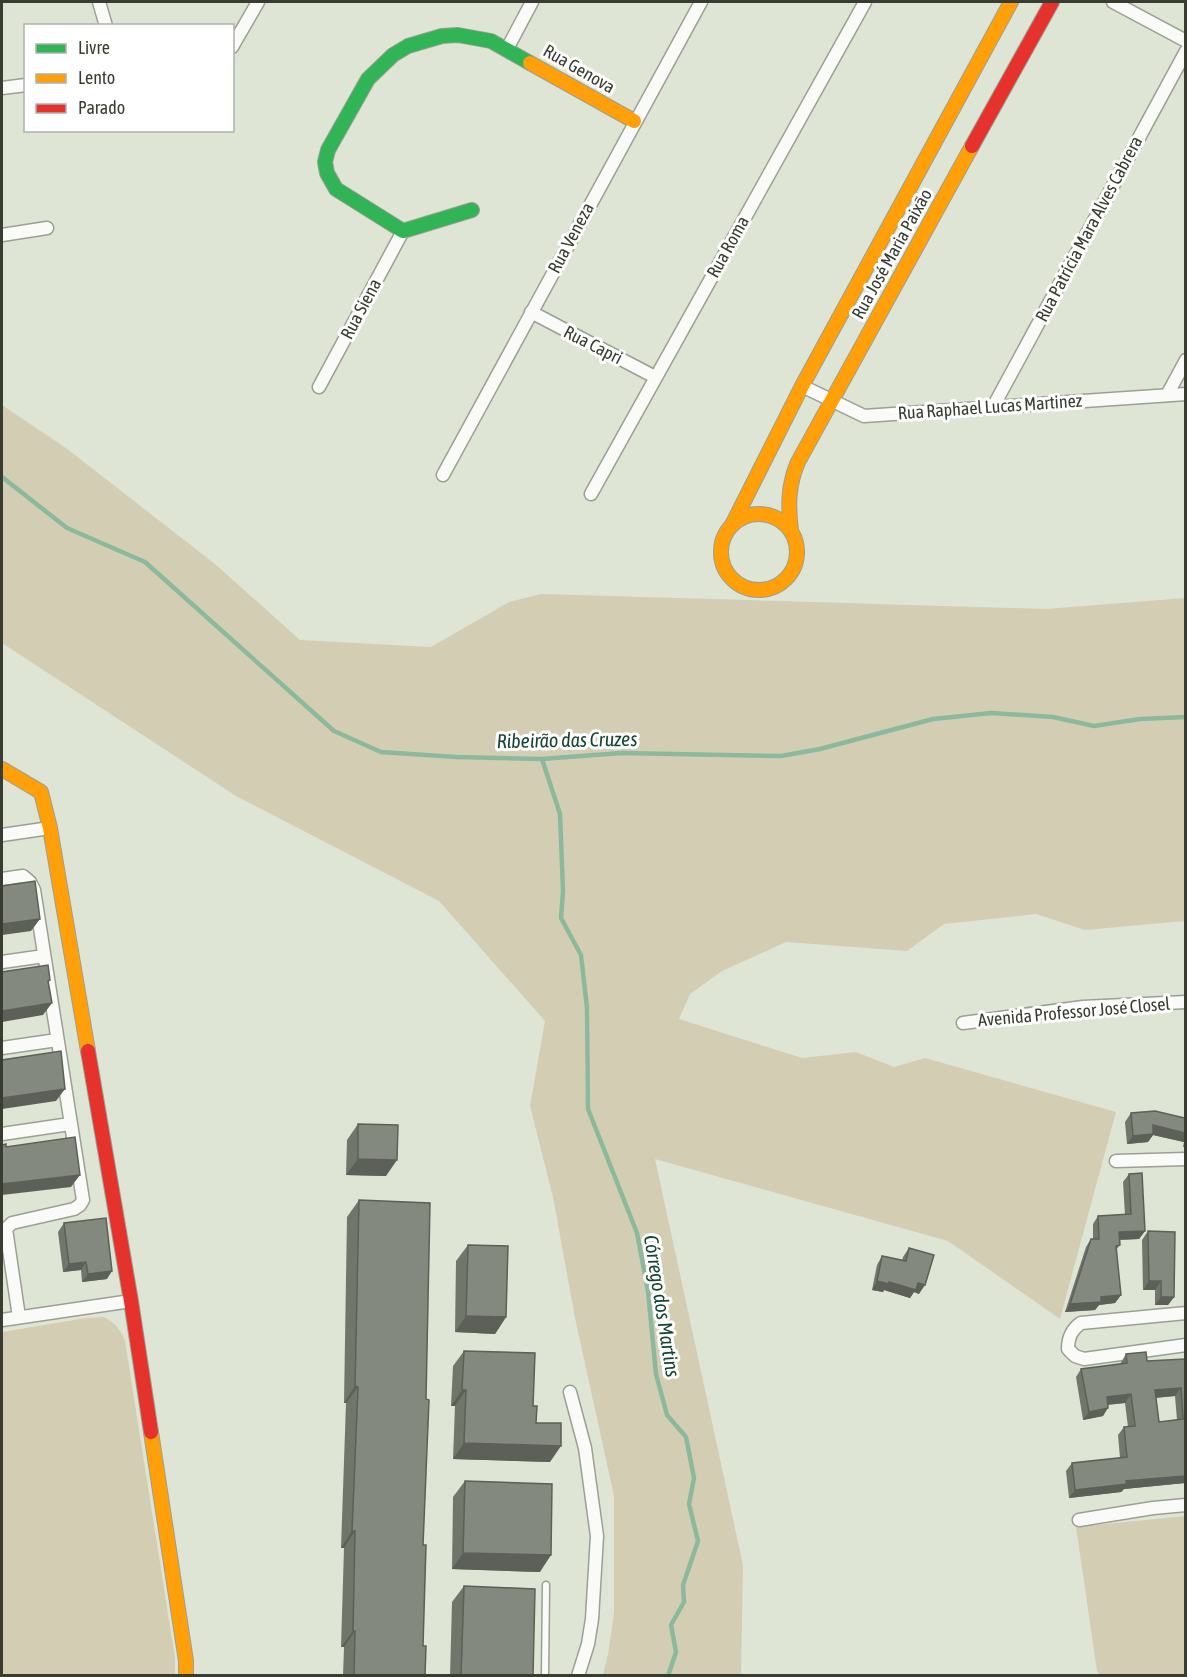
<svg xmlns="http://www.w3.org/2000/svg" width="1187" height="1677" font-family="'Asap Condensed',sans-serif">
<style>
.green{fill:#d3ceb3}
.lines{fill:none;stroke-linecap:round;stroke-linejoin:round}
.stream{stroke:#8cb99e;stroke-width:4.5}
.lane-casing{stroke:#9ba094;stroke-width:9}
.street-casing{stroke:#9ba094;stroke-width:15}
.fast-casing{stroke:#9ba094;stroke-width:16}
.slow-casing{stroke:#9ba094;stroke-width:16}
.jam-casing{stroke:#9ba094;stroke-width:16}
.lane{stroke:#fafbf9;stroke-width:6}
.street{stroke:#fafbf9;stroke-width:12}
.fast{stroke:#30b455;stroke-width:14}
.slow{stroke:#ff9f0a;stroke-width:14}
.jam{stroke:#e5322d;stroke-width:14}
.wall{fill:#71766c;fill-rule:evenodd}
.shaded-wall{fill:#5c6058}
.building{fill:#83897e;stroke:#5c6058;stroke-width:1.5;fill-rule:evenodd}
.labels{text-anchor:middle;stroke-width:6;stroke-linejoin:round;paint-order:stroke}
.street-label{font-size:18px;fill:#383c31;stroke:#fff}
.water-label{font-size:20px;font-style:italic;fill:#144530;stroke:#fff}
</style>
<rect width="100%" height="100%" fill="#dee5d4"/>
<g class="green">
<polygon points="2,405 66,448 215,564 300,640 431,647 509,602 541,594 1046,609 1185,598 1185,921 1085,930 1036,914 944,924 907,951 786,942 722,971 690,994 679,1019 802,1058 856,1052 894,1067 925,1058 1116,1112 1060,1319 948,1241 655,1159 743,1565 741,1675 603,1675 608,1654 614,1612 614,1496 575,1318 553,1197 530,1106 545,1021 439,901 236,796 2,643"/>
<path d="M104,1317C115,1323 120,1329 125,1341L175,1658V1675H2V1332L86,1318Z"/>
<polygon points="1185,1516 1185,1675 1099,1675 1097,1671 1076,1527"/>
</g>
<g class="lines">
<g class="stream">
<polyline points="2,477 67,528 145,562 334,731 381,752 456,757 542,759 621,753 781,756 820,749 933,719 991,713 1053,717 1094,726 1140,719 1186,717"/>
<polyline points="542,759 560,814 563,891 561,918 581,955 587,1008 588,1109 637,1233 648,1291 656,1374 667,1415 686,1437 694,1478 689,1504 698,1541 683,1585 684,1602 671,1625 676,1652 668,1676"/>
</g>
<defs>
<polyline id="lane" points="545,1676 546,1585"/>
<g id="street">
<polyline points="99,2 106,26"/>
<polyline points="1113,2 1186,41"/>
<polyline points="232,47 258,2"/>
<polyline points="507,49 532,2"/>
<polyline points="2,88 26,85"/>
<polyline points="2,235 47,228"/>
<polyline points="531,312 655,377"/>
<polyline points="802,386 864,416 1186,394"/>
<polyline points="319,387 403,231"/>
<polyline points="1167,395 1186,360"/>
<polyline points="993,407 1186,51"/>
<polyline points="443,475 701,2"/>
<polyline points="591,494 865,2"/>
<polyline points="2,835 50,828"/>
<polyline points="2,879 23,876 30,882 34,890 83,1200 80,1205 74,1209 12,1223 6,1229 19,1317"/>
<polyline points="2,962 44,956"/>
<polyline points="963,1023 1083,1007 1186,1002"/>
<polyline points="2,1048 57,1040"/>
<polyline points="2,1134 70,1124"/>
<polyline points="1116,1161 1186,1159"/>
<path d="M1186,1313L1081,1323C1071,1330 1068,1338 1068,1349L1075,1356L1084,1359L1186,1345"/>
<polyline points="2,1320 131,1301"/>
<polyline points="570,1392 585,1448 597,1536 592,1619 588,1644 578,1676"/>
<polyline points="1079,1520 1153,1508 1186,1505"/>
</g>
<polyline id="fast" points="472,210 403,231 336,189 327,173 325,162 328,150 368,79 393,55 408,46 442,36 458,35 491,41 530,63"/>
<g id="slow">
<polyline points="530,63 634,121"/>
<circle cx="759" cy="552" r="38"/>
<polyline points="732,525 802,386 1011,2"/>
<path d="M791,530C788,506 788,485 798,462L972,146"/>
<polyline points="2,769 41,792 50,828 88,1051"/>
<polyline points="151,1432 186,1661 186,1676"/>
</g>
<g id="jam">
<polyline points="972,146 1052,2"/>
<polyline points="88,1051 131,1301 151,1432"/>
</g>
</defs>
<use href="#lane" class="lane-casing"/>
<use href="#street" class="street-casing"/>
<use href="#fast" class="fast-casing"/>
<use href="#slow" class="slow-casing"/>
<use href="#jam" class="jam-casing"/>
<use href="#lane" class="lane"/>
<use href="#street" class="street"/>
<use href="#fast" class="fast"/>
<use href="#slow" class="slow"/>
<use href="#jam" class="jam"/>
</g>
<g class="wall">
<polygon points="1131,1113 1185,1118 1185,1147 1183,1147 1184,1142 1153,1135 1148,1142 1127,1144 1125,1122"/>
<polygon points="358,1124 386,1176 346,1175 347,1140"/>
<polygon points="1129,1174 1145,1231 1139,1239 1119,1240 1120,1245 1116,1250 1121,1295 1115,1303 1099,1305 1095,1310 1065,1312 1086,1247 1091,1239 1093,1239 1093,1224 1098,1216 1125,1215 1123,1182"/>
<polygon points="359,1200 423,1545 423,1646 425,1676 343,1676 344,1647 341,1647 344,1548 341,1548 346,1403 344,1403 347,1217"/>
<polygon points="64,1223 107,1279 82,1282 81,1270 63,1272 58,1232"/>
<polygon points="1148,1231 1174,1297 1168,1305 1155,1305 1155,1290 1143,1290 1142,1240"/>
<polygon points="468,1245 506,1317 495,1334 455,1332 456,1261"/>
<polygon points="909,1248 919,1294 914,1292 910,1298 884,1290 883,1292 872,1290 877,1265 882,1256 902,1261 903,1257"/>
<polygon points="464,1351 533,1406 536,1423 550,1462 453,1459 455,1406 451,1406 453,1366"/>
<path d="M1126,1354L1147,1361L1185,1359V1483L1124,1489L1121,1492L1069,1498L1066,1471L1072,1463L1120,1458L1118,1435L1124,1427H1128L1125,1403L1108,1405L1103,1416L1083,1420L1076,1377L1081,1369L1120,1364ZM1175,1396L1177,1420L1159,1422L1156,1398Z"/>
<polygon points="465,1481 540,1572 452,1569 453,1497"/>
<polygon points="464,1586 533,1676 450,1676 452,1602"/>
</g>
<g class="shaded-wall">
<polygon points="40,919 31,931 2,935 2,924"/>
<polygon points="52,1003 43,1015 2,1022 2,1011"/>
<polygon points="65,1089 56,1101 2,1109 2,1098"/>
<polygon points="1153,1125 1185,1133 1185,1140 1184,1142 1153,1135 1148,1142 1127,1144 1133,1136"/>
<polygon points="358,1159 397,1160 386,1176 346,1175"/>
<polygon points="80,1175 71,1187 2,1195 2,1184"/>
<polygon points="1145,1231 1139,1239 1113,1240 1119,1232"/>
<polygon points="86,1262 81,1270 63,1272 69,1264"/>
<polygon points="112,1271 107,1279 82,1282 88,1274"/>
<polygon points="877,1281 918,1283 925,1285 919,1294 914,1292 910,1298 884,1290 883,1292 872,1290"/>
<polygon points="1149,1281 1161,1281 1155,1290 1143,1290"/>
<polygon points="1121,1295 1115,1303 1099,1305 1095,1310 1065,1312 1070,1304 1101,1297"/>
<polygon points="1161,1297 1174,1297 1168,1305 1155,1305"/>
<polygon points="466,1316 506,1317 495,1334 455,1332"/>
<polygon points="355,1386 358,1387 346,1403 344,1403"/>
<polygon points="1181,1388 1175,1396 1150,1398 1155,1390"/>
<polygon points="462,1390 466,1390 455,1406 451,1406"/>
<polygon points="1131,1394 1125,1403 1101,1405 1107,1397"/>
<polygon points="1108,1408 1103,1416 1083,1420 1089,1412"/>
<polygon points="464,1443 561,1446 550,1462 453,1459"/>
<polygon points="1185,1476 1185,1483 1124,1489 1121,1492 1069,1498 1075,1490 1126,1481"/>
<polygon points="352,1531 355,1531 344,1548 341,1548"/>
<polygon points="463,1553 551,1555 540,1572 452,1569"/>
<polygon points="353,1631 355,1631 344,1647 341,1647"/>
</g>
<g class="building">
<polygon points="35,881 40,919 2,924 2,886"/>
<polygon points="48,965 50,980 48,981 52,1003 2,1011 2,972"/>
<polygon points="61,1051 65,1089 2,1098 2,1060"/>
<polygon points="1155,1111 1185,1118 1185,1133 1153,1125 1153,1134 1133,1136 1131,1113"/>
<polygon points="358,1124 398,1125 397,1160 358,1159"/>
<polygon points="75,1137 80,1175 2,1184 2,1145 6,1144 6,1147"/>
<polygon points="1142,1173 1145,1231 1119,1232 1120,1245 1116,1246 1121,1295 1101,1297 1101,1302 1070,1304 1091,1239 1099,1239 1098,1216 1131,1214 1129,1174"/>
<polygon points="359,1200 430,1203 426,1399 429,1400 423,1545 426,1545 423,1646 426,1646 425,1676 354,1676 355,1631 353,1631 355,1531 352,1531 358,1387 355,1386"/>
<polygon points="106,1218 112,1271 88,1274 86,1262 69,1264 64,1223"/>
<polygon points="1148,1231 1175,1232 1174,1297 1161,1297 1161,1281 1149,1281"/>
<polygon points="468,1245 508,1246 506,1317 466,1316"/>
<polygon points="909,1248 934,1255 925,1285 918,1283 916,1290 889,1282 889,1284 877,1281 882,1256 906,1261"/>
<polygon points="464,1351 535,1353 533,1406 537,1406 536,1423 561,1423 561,1446 464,1443 466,1390 462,1390"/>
<path d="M1146,1352L1147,1361L1185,1359V1476L1126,1481L1127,1484L1075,1490L1072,1463L1127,1457L1124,1427L1135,1426L1131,1394L1107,1397L1108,1408L1089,1412L1081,1369L1127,1363L1126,1354ZM1181,1388L1183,1419L1159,1422L1155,1390Z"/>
<polygon points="465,1481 552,1484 551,1555 463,1553"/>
<polygon points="464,1586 535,1589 533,1676 461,1676"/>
</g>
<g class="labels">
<g class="street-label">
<text transform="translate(579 69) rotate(30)" y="6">Rua Genova</text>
<text transform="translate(1089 229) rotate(-62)" y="6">Rua Patrícia Mara Alves Cabrera</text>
<text transform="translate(571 238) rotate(-62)" y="6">Rua Veneza</text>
<text transform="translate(728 247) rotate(-61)" y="6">Rua Roma</text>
<text transform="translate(892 254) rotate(-61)" y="6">Rua José Maria Paixão</text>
<text transform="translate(361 309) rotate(-62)" y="6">Rua Siena</text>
<text transform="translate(593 345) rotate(27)" y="6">Rua Capri</text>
<text transform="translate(990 407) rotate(-4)" y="6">Rua Raphael Lucas Martinez</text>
<text transform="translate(1074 1012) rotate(-5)" y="6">Avenida Professor José Closel</text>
</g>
<g class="water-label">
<text transform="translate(567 740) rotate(-1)" y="7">Ribeirão das Cruzes</text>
<text transform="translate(662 1306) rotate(81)" y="7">Córrego dos Martins</text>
</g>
</g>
<rect width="1187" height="1677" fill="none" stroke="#383c31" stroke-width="6"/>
<rect x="24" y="24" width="210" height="108" fill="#ffffff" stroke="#afb1ad" stroke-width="1.5"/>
<rect x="36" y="44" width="30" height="9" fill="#30b455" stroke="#afb1ad" stroke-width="1.5"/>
<text x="78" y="54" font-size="18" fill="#383c31">Livre</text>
<rect x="36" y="74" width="30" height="9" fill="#ff9f0a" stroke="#afb1ad" stroke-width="1.5"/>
<text x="78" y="84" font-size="18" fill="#383c31">Lento</text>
<rect x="36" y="104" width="30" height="9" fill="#e5322d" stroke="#afb1ad" stroke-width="1.5"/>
<text x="78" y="114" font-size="18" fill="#383c31">Parado</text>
</svg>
